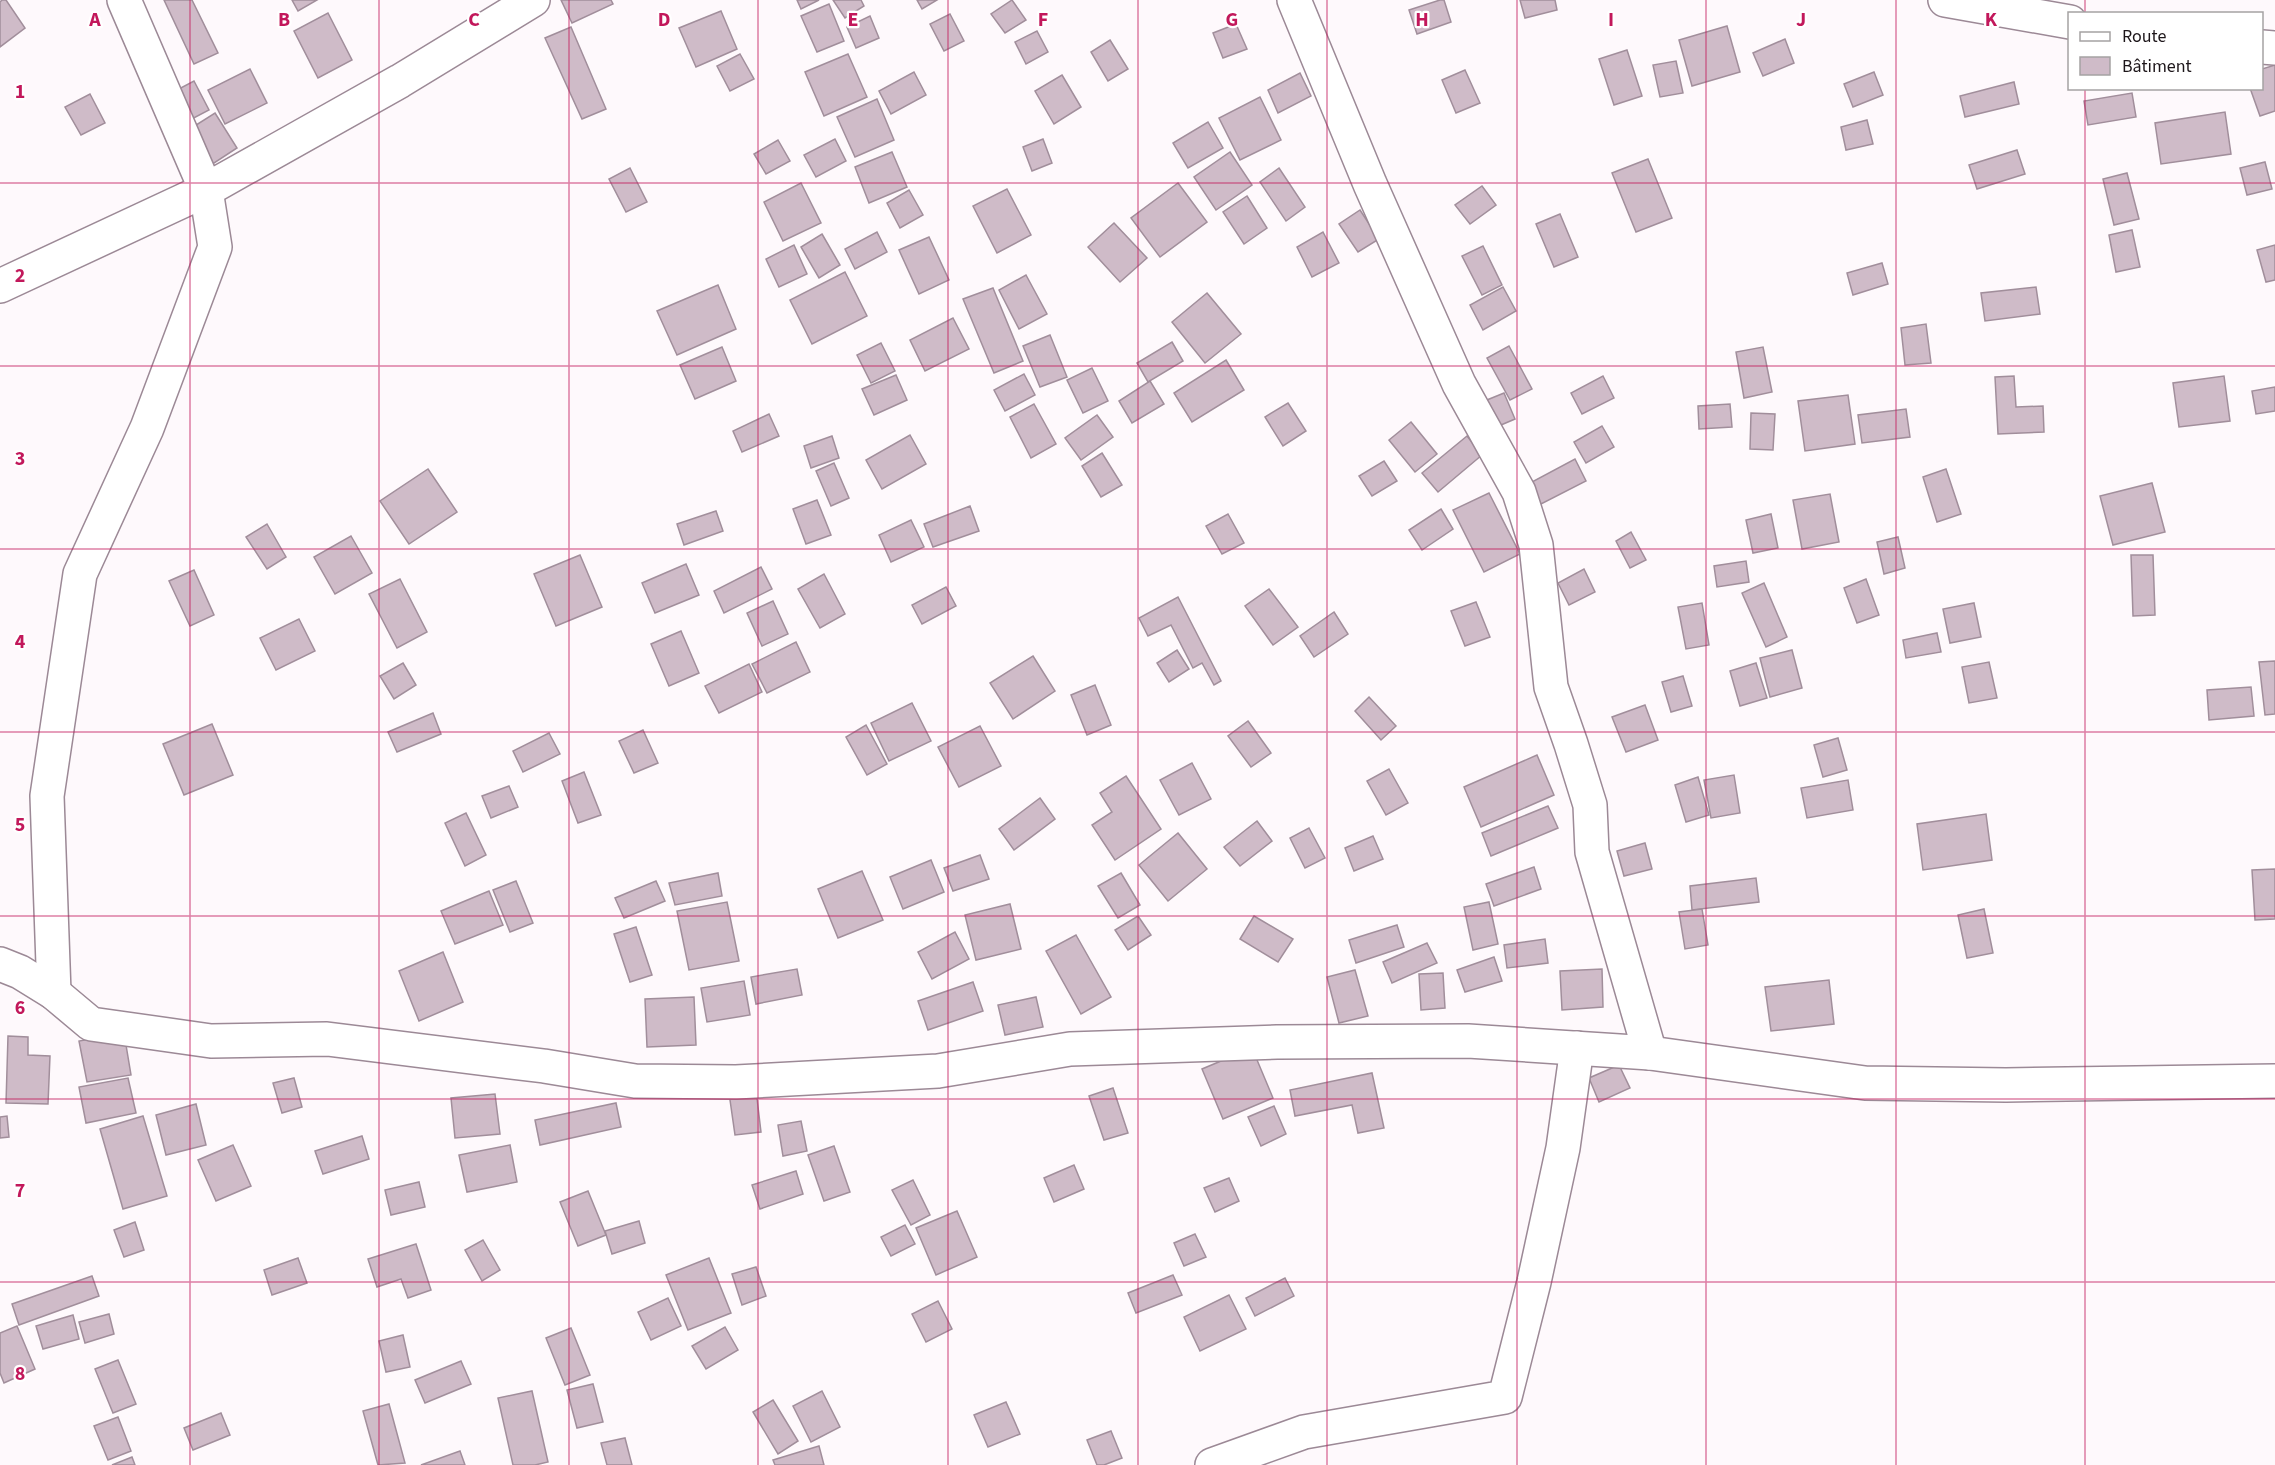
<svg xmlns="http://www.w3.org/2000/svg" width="2275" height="1465" font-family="'Source Sans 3',sans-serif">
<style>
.building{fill:#cfbbc8;stroke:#a18e9b;stroke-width:1.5}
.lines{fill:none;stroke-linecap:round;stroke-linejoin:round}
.minor-casing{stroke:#9c8996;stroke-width:36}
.minor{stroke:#fff;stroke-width:33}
.grid{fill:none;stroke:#c2185b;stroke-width:1.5;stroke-opacity:0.55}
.grid-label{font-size:20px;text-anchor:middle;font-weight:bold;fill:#c2185b;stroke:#fff;stroke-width:4.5;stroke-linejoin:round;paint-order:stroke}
</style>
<rect width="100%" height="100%" fill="#fef9fc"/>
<g class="building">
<polygon points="2,0 6,0 25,28 0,47 0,2"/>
<polygon points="164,0 192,0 218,53 194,64"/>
<polygon points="292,0 317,0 298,11"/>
<polygon points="561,0 611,0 613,4 572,23"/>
<polygon points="797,0 819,0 801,9"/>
<polygon points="833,0 861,0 864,6 845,18"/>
<polygon points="917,0 937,0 922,9"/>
<polygon points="1012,0 1026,20 1005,33 991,14"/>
<polygon points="1440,0 1444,0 1451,22 1417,34 1409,10"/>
<polygon points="1520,0 1555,0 1557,10 1525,18"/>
<polygon points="829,4 844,41 817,52 801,16"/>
<polygon points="721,11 737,49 696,67 679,28"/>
<polygon points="328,13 352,60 318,78 294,31"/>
<polygon points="950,14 964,41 944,51 930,24"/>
<polygon points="870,16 879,38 856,48 847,27"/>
<polygon points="1236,24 1247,49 1223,58 1213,33"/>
<polygon points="1727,26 1740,72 1692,86 1679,40"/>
<polygon points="571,27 606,109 582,119 545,38"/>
<polygon points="1037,31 1048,52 1026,64 1015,42"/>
<polygon points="1785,39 1794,63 1763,76 1753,53"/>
<polygon points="1110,40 1128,69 1108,81 1091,52"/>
<polygon points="1627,50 1642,96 1614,105 1599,59"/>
<polygon points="740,54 754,79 730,91 717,66"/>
<polygon points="848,54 867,97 824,116 805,72"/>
<polygon points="1676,61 1683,93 1660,97 1653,65"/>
<polygon points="2275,65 2275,111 2260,116 2250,88 2262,88 2262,69"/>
<polygon points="250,69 267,103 225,124 208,90"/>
<polygon points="1465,70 1480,103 1456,113 1442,80"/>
<polygon points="914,72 926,95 891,114 879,91"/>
<polygon points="1874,72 1883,95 1853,107 1844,84"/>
<polygon points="1300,73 1311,96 1278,113 1268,90"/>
<polygon points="1062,75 1081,107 1054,124 1035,91"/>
<polygon points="194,81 209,110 188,121 173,92"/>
<polygon points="2014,82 2019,104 1965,117 1960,96"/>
<polygon points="2132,93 2136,117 2088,125 2084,101"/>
<polygon points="90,94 105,123 81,135 65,107"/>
<polygon points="1260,97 1281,140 1240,160 1219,118"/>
<polygon points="877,99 894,140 855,157 837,117"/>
<polygon points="2225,112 2231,154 2161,164 2155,123"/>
<polygon points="215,113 237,148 208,167 185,132"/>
<polygon points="1867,120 1873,144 1846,150 1841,127"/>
<polygon points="1208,122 1223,148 1188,168 1173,143"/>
<polygon points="835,139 846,161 816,177 804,155"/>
<polygon points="1043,139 1052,163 1032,171 1023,147"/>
<polygon points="778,140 790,161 766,174 754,154"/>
<polygon points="2017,150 2025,174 1977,189 1969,165"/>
<polygon points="892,152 907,187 869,203 855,167"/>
<polygon points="1230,152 1252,185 1216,210 1194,177"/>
<polygon points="1648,159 1672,218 1636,232 1612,173"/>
<polygon points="2265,162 2272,189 2247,195 2240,168"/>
<polygon points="630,168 647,202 626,212 609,179"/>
<polygon points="1279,168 1305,207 1286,221 1260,182"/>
<polygon points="2127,173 2139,219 2114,225 2103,179"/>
<polygon points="801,183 821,223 783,241 764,202"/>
<polygon points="1178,183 1207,222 1160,257 1131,218"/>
<polygon points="1482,186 1496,205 1470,224 1455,205"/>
<polygon points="1007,189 1031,235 997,253 973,206"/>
<polygon points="909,190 923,215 900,228 887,203"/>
<polygon points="1247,196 1267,228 1244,244 1223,212"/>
<polygon points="1360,210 1379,239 1358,252 1339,224"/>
<polygon points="1560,214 1578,257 1554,267 1536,224"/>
<polygon points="1114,223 1147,258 1120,282 1088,247"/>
<polygon points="2132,230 2140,267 2116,272 2109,235"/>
<polygon points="877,232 887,252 855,269 845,249"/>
<polygon points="1323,232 1339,263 1312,277 1297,247"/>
<polygon points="822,234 840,265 819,278 801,247"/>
<polygon points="929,237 949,280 919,294 899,250"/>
<polygon points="794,245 807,274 779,287 766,259"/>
<polygon points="2275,245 2275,280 2266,282 2257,250"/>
<polygon points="1483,246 1502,285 1482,295 1462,256"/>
<polygon points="1882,263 1888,284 1853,295 1847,273"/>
<polygon points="845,272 867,316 812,344 790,300"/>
<polygon points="1026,275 1047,314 1019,329 999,290"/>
<polygon points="718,285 736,329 677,355 657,311"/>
<polygon points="1503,287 1516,311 1483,330 1470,305"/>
<polygon points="2036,287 2040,314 1985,321 1981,293"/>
<polygon points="993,288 1023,361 994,373 963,299"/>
<polygon points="1207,293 1241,334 1205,363 1172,322"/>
<polygon points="953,318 969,349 925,371 910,340"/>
<polygon points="1926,324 1931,363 1905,365 1901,328"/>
<polygon points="1050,335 1067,377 1040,387 1023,346"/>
<polygon points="1172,342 1183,361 1148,382 1137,363"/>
<polygon points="881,343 895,371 871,383 857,355"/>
<polygon points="1509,346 1532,389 1510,400 1487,358"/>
<polygon points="722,347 736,381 695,399 680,365"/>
<polygon points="1763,347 1772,392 1744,398 1736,352"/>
<polygon points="1226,360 1244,390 1192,422 1174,393"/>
<polygon points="1092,368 1108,401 1083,413 1067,380"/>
<polygon points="1024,374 1035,395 1005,411 994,390"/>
<polygon points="896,375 907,400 874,415 862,389"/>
<polygon points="1603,376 1614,398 1582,414 1571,393"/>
<polygon points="2014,376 2016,407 2043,406 2044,432 1998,434 1995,377"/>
<polygon points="2224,376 2230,421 2179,427 2173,383"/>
<polygon points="1150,381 1164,404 1132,423 1119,401"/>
<polygon points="2275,387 2275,411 2256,414 2252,391"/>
<polygon points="1504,393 1515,419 1494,428 1482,402"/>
<polygon points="1848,395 1855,444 1805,451 1798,401"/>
<polygon points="1288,403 1306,431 1283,446 1265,417"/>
<polygon points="1034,404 1056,444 1031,458 1010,417"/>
<polygon points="1730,404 1732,427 1699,429 1698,406"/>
<polygon points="1906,409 1910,437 1862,443 1858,415"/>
<polygon points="1751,413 1775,414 1773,450 1750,449"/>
<polygon points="769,414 779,436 742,452 733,431"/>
<polygon points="1097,415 1113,437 1081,460 1065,438"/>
<polygon points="1411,422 1437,454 1415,472 1389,440"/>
<polygon points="1602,426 1614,447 1586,463 1574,442"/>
<polygon points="910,435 926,464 882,489 866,460"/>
<polygon points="832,436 839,458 811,468 804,446"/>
<polygon points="1467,436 1482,455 1438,492 1422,473"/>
<polygon points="1102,453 1122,485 1101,497 1082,466"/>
<polygon points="1575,459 1586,481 1541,504 1530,483"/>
<polygon points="1384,461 1397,481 1372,496 1359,476"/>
<polygon points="834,463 849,498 831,506 816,471"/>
<polygon points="428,469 457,512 409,544 380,501"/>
<polygon points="1946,469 1961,514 1937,522 1923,477"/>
<polygon points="2152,483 2165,532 2113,545 2100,496"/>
<polygon points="1489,493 1520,554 1484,572 1453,510"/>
<polygon points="1830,494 1839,542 1802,549 1793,500"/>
<polygon points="817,500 831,535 806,544 793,509"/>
<polygon points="970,506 979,531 933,547 924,524"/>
<polygon points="1441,509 1453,529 1422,550 1409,530"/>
<polygon points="716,511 723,531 684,545 677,524"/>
<polygon points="1228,514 1244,543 1222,554 1206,526"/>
<polygon points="1771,514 1778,548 1753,553 1746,520"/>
<polygon points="911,520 924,547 891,562 879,535"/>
<polygon points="267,524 286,557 267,569 246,537"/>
<polygon points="1631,532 1646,560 1630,568 1616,541"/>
<polygon points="351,536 372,573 335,594 314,557"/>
<polygon points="1898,537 1905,568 1884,574 1877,542"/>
<polygon points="580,555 602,607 556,626 534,574"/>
<polygon points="2131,555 2153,555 2155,615 2133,616"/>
<polygon points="1746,561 1749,582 1717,587 1714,566"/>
<polygon points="686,564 699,595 655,613 642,583"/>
<polygon points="761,567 772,589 724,613 714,591"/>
<polygon points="1584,569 1595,592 1569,605 1558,583"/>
<polygon points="194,570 214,615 190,626 169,581"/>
<polygon points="824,574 845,614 820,628 798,589"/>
<polygon points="400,579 427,632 397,648 369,594"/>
<polygon points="1866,579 1879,615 1857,623 1844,588"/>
<polygon points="1764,583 1787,637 1766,647 1742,593"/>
<polygon points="946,587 956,606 922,624 912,605"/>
<polygon points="1269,589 1298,627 1273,645 1245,606"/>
<polygon points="1178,597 1221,681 1214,685 1202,663 1193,668 1171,625 1148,636 1139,618"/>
<polygon points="773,601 788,634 762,646 747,613"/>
<polygon points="1476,602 1490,637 1465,646 1451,611"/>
<polygon points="1702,603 1709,645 1686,649 1678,607"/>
<polygon points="1974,603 1981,637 1950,643 1943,609"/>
<polygon points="1334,612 1348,634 1314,657 1300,636"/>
<polygon points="299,619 315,651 276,670 260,638"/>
<polygon points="681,631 699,673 669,686 651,644"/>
<polygon points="1937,633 1941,652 1906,658 1903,640"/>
<polygon points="796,642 810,672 767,693 752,664"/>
<polygon points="1177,650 1189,669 1169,682 1157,663"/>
<polygon points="1792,650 1802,688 1770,697 1760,658"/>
<polygon points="1033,656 1055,691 1013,719 990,683"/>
<polygon points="2275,661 2275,714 2265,715 2259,662"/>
<polygon points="1989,662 1997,698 1969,703 1962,667"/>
<polygon points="403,663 416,685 394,699 380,676"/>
<polygon points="1756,663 1767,698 1740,706 1730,671"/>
<polygon points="749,664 762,692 719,713 705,686"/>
<polygon points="1683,676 1692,706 1671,712 1662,682"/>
<polygon points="1095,685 1111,725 1087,735 1071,695"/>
<polygon points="2251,687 2254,716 2209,720 2207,690"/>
<polygon points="1369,697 1396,726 1381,740 1355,711"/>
<polygon points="912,703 931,741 889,761 871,723"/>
<polygon points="1645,705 1658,740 1626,752 1612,717"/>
<polygon points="433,713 441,734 397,752 388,732"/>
<polygon points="1248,721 1271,753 1251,767 1228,736"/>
<polygon points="212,724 233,775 184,795 163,744"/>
<polygon points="866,725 887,764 867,775 846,737"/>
<polygon points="980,726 1001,766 959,787 938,747"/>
<polygon points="643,730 658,763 634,773 619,741"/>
<polygon points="549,733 560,754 523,772 513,751"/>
<polygon points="1838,738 1847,770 1823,777 1814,745"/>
<polygon points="1537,755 1554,795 1481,827 1464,787"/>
<polygon points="1192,763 1211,799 1179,815 1160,780"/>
<polygon points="1389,769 1408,803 1386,815 1367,781"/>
<polygon points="584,772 601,815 578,823 562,781"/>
<polygon points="1734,775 1740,813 1711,818 1704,780"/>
<polygon points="1126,776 1161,829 1115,860 1092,825 1112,812 1100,793"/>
<polygon points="1698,777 1709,815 1686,822 1675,785"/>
<polygon points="1848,780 1853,810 1807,818 1801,788"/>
<polygon points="509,786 518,807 491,818 482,796"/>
<polygon points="1040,798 1055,819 1014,850 999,829"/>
<polygon points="1548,806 1558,828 1491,856 1482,833"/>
<polygon points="466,813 486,855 465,866 445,823"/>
<polygon points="1986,814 1992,860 1923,870 1917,824"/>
<polygon points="1257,821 1272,841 1240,866 1224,847"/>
<polygon points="1309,828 1325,858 1305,868 1290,838"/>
<polygon points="1178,833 1207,869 1168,901 1139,865"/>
<polygon points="1373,836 1383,859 1354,871 1345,848"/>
<polygon points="1645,843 1652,869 1624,876 1617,851"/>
<polygon points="980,855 989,879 953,891 944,868"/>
<polygon points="931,860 944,892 903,909 890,877"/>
<polygon points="1534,867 1541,889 1494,906 1486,884"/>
<polygon points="2275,869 2275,919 2255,920 2252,870"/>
<polygon points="862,871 883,920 838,938 818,889"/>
<polygon points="718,873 722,896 675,905 669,883"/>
<polygon points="1121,873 1140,905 1118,918 1098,886"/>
<polygon points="1756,878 1759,902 1692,910 1690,886"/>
<polygon points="516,881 533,923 510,932 493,890"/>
<polygon points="656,881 665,901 624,918 615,898"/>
<polygon points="489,891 503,925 455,944 441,911"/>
<polygon points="727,902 739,961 689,970 677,911"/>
<polygon points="1489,902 1498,944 1473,950 1464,907"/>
<polygon points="1010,904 1021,949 976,960 965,915"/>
<polygon points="1702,909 1708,945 1685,949 1679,912"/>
<polygon points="1984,909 1993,953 1967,958 1958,915"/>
<polygon points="1138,916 1151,935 1128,950 1115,930"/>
<polygon points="1254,916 1293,939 1278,962 1240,939"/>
<polygon points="1397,925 1404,947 1356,963 1349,940"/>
<polygon points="636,927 652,975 630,982 614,934"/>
<polygon points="955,932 969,959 932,979 918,952"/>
<polygon points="1076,935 1111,997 1081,1014 1046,951"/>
<polygon points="1545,939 1548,963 1507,968 1504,945"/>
<polygon points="1427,943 1437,963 1392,983 1383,962"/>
<polygon points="443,952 463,1002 419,1021 399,971"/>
<polygon points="1494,957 1502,981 1465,992 1457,970"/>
<polygon points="797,969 802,995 756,1004 751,977"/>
<polygon points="1602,969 1603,1007 1562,1010 1560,971"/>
<polygon points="1355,970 1368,1016 1339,1023 1327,977"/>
<polygon points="1443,973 1445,1008 1421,1010 1419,974"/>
<polygon points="1829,980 1834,1024 1771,1031 1765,987"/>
<polygon points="744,981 750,1015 707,1022 701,988"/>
<polygon points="973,982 983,1011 928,1030 918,1001"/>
<polygon points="694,997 696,1045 647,1047 645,999"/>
<polygon points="1036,997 1043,1027 1005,1035 998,1005"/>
<polygon points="124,1033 131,1075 87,1082 79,1041"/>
<polygon points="8,1036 28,1037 28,1055 50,1056 48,1104 6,1103"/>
<polygon points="1252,1048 1273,1098 1223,1119 1202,1069"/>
<polygon points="1619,1065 1630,1088 1599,1102 1589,1078"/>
<polygon points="1372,1073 1384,1128 1358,1133 1352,1105 1295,1116 1290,1090"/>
<polygon points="128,1078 136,1113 86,1123 79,1087"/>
<polygon points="294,1078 302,1107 282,1113 273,1083"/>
<polygon points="1113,1088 1128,1133 1104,1140 1089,1096"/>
<polygon points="756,1090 761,1132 735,1135 729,1093"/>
<polygon points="495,1094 500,1134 455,1138 451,1098"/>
<polygon points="616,1103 621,1127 540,1145 535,1120"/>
<polygon points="196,1104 206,1145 166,1155 156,1115"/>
<polygon points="1274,1106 1286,1134 1261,1146 1248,1117"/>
<polygon points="7,1116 9,1137 0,1138 0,1117"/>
<polygon points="143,1116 167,1196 123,1209 100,1129"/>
<polygon points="801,1121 807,1151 783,1156 778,1125"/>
<polygon points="362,1136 369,1159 323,1174 315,1151"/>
<polygon points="233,1145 251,1186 216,1201 198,1160"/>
<polygon points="510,1145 517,1182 467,1192 459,1155"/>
<polygon points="834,1146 850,1192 824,1201 808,1155"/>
<polygon points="1074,1165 1084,1189 1054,1202 1044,1178"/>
<polygon points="796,1171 803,1194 760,1209 752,1185"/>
<polygon points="1229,1178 1239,1201 1215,1212 1204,1188"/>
<polygon points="913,1180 930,1215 911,1225 892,1190"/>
<polygon points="419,1182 425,1207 391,1215 385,1190"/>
<polygon points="588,1191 606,1235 578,1246 560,1202"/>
<polygon points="957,1211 977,1257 936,1275 916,1228"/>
<polygon points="639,1221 645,1243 612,1254 605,1231"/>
<polygon points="135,1222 144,1250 124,1257 114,1230"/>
<polygon points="905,1225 915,1244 891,1256 881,1237"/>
<polygon points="1195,1234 1206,1257 1184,1266 1174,1243"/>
<polygon points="483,1240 500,1270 482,1281 465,1250"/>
<polygon points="416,1244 431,1290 408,1298 401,1279 377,1287 368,1259"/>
<polygon points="298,1258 307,1283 272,1295 264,1270"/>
<polygon points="709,1258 731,1313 688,1330 666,1275"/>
<polygon points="756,1267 766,1296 742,1305 732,1274"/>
<polygon points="1173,1275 1182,1295 1136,1313 1128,1293"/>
<polygon points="92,1276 99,1296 19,1325 12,1304"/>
<polygon points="1285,1278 1294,1296 1255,1316 1246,1298"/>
<polygon points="1229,1295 1246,1329 1200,1351 1184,1317"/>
<polygon points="668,1298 681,1326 651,1340 638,1312"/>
<polygon points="938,1301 952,1329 926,1342 912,1314"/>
<polygon points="109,1314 114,1334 85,1343 79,1322"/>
<polygon points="73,1315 79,1339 43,1349 36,1326"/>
<polygon points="17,1326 35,1369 4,1383 0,1373 0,1333"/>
<polygon points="725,1327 738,1350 706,1369 692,1346"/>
<polygon points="571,1328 590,1375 565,1385 546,1338"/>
<polygon points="403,1335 410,1367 386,1372 379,1341"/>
<polygon points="118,1360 136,1404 113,1413 95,1369"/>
<polygon points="461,1361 471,1384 425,1403 415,1380"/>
<polygon points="593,1384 603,1422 577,1428 567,1390"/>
<polygon points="532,1391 548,1462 535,1465 513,1465 498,1398"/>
<polygon points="822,1391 840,1427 811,1442 793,1406"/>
<polygon points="773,1400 798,1441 778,1454 753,1412"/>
<polygon points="1006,1402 1020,1434 988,1447 974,1415"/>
<polygon points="389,1404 405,1463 378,1465 363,1411"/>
<polygon points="221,1413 230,1435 193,1450 184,1428"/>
<polygon points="118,1417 131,1451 108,1460 94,1426"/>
<polygon points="1111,1431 1122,1458 1104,1465 1097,1465 1087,1440"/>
<polygon points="625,1438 632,1465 607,1465 601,1443"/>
<polygon points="819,1446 824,1465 775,1465 773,1460"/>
<polygon points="460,1451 465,1465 421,1465"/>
<polygon points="132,1457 135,1465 112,1465"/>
</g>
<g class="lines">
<defs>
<g id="minor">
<polyline points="1294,0 1370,184 1459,384 1519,492 1536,545 1551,687 1571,744 1590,805 1592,852 1650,1053"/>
<polyline points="1945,0 2070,22"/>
<polyline points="2262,47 2275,48"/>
<polyline points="0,286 206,190 400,81 533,0"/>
<polyline points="0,964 20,972 54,993 91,1024 211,1041 327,1039 544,1066 635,1081 736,1082 938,1071 1070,1049 1277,1042 1468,1041 1650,1053 1865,1083 2006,1085 2275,1081"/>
<polyline points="54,993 47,796 80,574 147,428 215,247 206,190 124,0"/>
<polyline points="1212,1465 1304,1432 1505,1397 1534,1282 1563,1148 1577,1048"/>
</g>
</defs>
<use href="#minor" class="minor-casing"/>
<use href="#minor" class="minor"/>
</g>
<path class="grid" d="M190,0V1465M379,0V1465M569,0V1465M758,0V1465M948,0V1465M1138,0V1465M1327,0V1465M1517,0V1465M1706,0V1465M1896,0V1465M2085,0V14M2085,88V1465M0,183H2275M0,366H2275M0,549H2275M0,732H2275M0,916H2275M0,1099H2275M0,1282H2275"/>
<g class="grid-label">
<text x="95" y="26">A</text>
<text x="284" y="26">B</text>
<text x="474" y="26">C</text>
<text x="664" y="26">D</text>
<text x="853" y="26">E</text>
<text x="1043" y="26">F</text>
<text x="1232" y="26">G</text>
<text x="1422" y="26">H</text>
<text x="1611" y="26">I</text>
<text x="1801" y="26">J</text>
<text x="1991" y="26">K</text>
<text x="20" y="98">1</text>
<text x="20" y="282">2</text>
<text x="20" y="465">3</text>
<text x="20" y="648">4</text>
<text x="20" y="831">5</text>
<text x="20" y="1014">6</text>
<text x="20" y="1197">7</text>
<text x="20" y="1380">8</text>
</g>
<rect x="2068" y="12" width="195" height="78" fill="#ffffff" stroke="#a5a2a3" stroke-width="1.5"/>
<rect x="2080" y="32" width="30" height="9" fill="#ffffff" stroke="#a5a2a3" stroke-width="1.5"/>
<text x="2122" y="42" font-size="18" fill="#1d161a">Route</text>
<rect x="2080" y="57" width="30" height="18" fill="#cfbbc8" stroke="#a5a2a3" stroke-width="1.5"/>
<text x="2122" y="72" font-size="18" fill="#1d161a">Bâtiment</text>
</svg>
